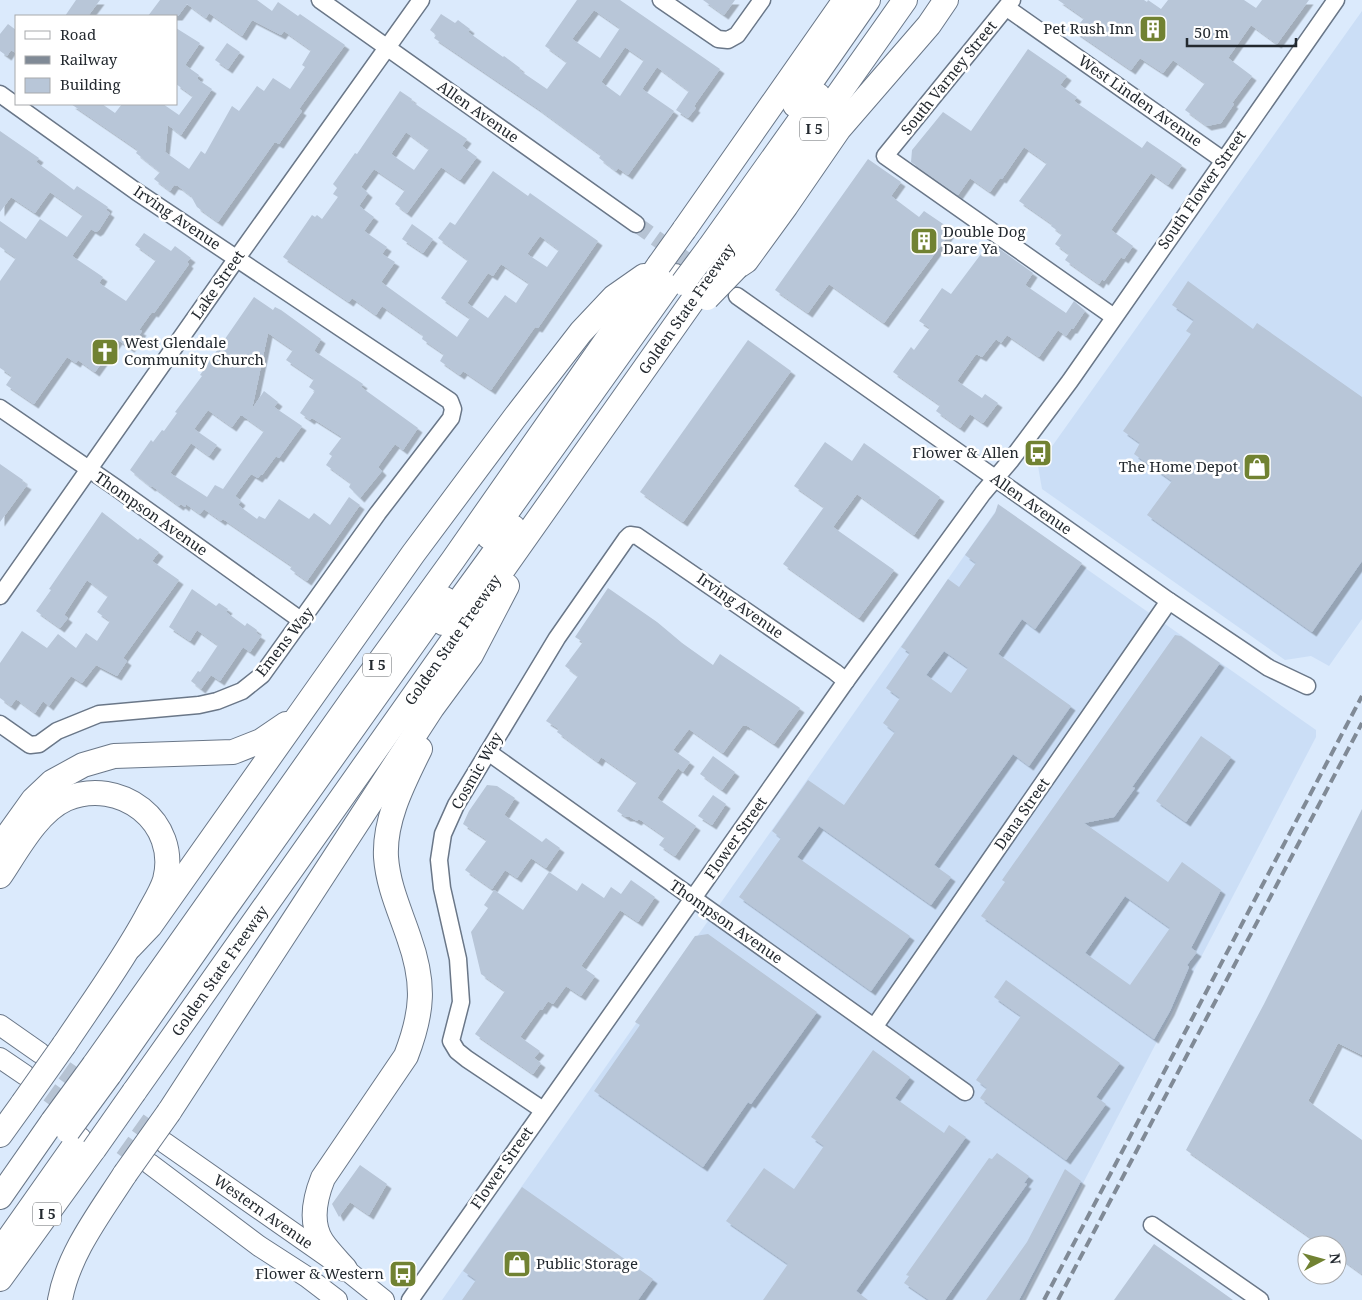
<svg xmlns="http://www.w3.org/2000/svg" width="1362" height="1300" font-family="'Noto Serif',serif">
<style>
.built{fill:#cbdef6}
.building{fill:#b8c6d8;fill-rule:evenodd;filter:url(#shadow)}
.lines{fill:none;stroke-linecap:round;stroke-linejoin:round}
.minor-tunnel{stroke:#b6c3d3;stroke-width:16;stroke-dasharray:16 8;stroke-linecap:butt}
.major-tunnel{stroke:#b6c3d3;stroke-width:20;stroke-dasharray:20 10;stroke-linecap:butt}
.minor-casing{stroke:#6a7788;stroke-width:19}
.major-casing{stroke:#6a7788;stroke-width:22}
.highway-casing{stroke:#6a7788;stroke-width:26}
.minor{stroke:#fff;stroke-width:16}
.major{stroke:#fff;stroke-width:20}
.highway{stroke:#fff;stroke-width:24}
.rail{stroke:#808a96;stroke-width:4;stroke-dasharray:10 5;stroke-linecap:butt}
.highway-bridge-casing{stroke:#6a7788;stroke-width:26;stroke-linecap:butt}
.highway-bridge{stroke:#fff;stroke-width:24}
.labels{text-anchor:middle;stroke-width:5;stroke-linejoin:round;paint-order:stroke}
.shield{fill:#fff;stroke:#65696d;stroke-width:1}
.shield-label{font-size:14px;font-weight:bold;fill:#23292f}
.poi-label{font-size:15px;fill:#23292f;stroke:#fff;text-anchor:end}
.street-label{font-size:15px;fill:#23292f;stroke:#fff}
</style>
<defs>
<filter id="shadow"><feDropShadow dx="4.5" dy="4.5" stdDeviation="0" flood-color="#0004"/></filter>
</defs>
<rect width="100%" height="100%" fill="#dbeafc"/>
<g class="built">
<polygon points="1362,11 1362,619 1329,666 1311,656 1285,660 1042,489 1038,466"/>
<polygon points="1004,511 1316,730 1316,737 1022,1300 442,1300 995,512"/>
</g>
<g class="building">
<polygon points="76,0 100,0 88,16 65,16"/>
<polygon points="160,0 257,0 272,11 278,2 298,16 300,14 345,45 299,109 302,111 283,138 279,144 275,142 274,143 218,222 197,207 191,196 178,186 174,185 170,191 154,179 160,172 136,153 138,150 71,104 102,104 115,113 122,104 163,104 179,115 193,96 176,84 176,28 200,43 185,65 199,75 197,79 212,89 181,135 168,125 165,152 189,169 201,151 205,154 232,106 239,111 257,86 264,91 273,78 290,89 305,67 302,65 311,50 284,31 281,35 252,20 242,36 209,13 206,18 187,4 178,16 148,16"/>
<path d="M577,0H620L720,69L696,103L694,107L696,108L688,118L676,110L689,91L657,67L642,89L674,111L628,175L618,168L616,171L599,158L601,155L537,108L434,38L436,35L430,30L441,14L455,23L458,20L470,29L468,32L503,57L504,56L520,68L519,70L547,89L567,62L545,46ZM594,10L620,28L600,58L572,39ZM625,47L644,60L620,96L601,82Z"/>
<polygon points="703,0 735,0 724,15"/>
<polygon points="1058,0 1144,0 1147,2 1148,0 1161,9 1168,0 1244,0 1256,8 1262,0 1309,0 1277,44 1251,25 1228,58 1252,76 1232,103 1234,104 1221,123 1207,126 1185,110 1205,83 1173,60 1163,73 1140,58 1131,70 1074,31 1084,18"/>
<polygon points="8,24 16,30 16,53 11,50 7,56 0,51 0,34"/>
<polygon points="227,43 240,52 228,69 215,60"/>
<polygon points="1028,49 1067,76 1060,85 1077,97 1074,101 1142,148 1147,141 1182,165 1168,185 1151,173 1111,230 1133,246 1124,259 1121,257 1104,281 1102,279 1099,284 1065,260 1069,254 1055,244 1062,234 1051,226 1052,224 1019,201 1047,163 1024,147 1002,179 1000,178 990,192 970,178 958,195 911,162 912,150 943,112 971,131"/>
<path d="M400,91L412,99L411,101L467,139L462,146L477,157L460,180L441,167L407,213L395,204L405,190L374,169L361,187L368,193L359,206L374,217L364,231L387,247L382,254L395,262L381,282L457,337L470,318L441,298L468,260L438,238L450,222L455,225L493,171L528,196L530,193L598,241L538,328L535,327L491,390L463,371L460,375L440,361L444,354L422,339L423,336L419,332L382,306L376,315L352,298L349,302L283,257L312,215L315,217L317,215L322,219L338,197L333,194L337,188L333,184L355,153L357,154ZM406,132L429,149L414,170L391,154ZM540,236L559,250L547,267L527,254ZM501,264L529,283L516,303L505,295L488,318L467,303L488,273L493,276Z"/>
<polygon points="0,131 39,158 36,162 54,175 74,190 77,186 108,207 106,210 110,213 99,230 96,232 91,229 72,256 103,277 99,283 126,301 156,260 135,245 144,233 171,251 175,246 191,258 187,262 189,264 162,302 154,313 152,312 139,330 142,331 130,348 118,340 95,372 78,360 76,363 67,357 34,404 6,385 12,376 0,368 0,281 16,258 0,247 0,221 26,239 40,219 67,237 83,215 50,192 35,213 11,197 0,212"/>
<polygon points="868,159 901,182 891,196 919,217 924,211 952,230 884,323 829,284 808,313 775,290"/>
<polygon points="412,224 433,239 423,253 402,239"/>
<polygon points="990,242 1033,273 1025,285 1066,313 1074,301 1085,311 1073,329 1071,329 1066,336 1058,330 1039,357 1007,335 1001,343 996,339 982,357 976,354 957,381 982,398 985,394 998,403 983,423 970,414 960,428 936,411 940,405 893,372 911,347 914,350 930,328 919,321 942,288 951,294"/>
<polygon points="1188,281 1253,329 1257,323 1362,397 1362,561 1312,632 1147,515 1172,481 1134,454 1140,443 1123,431 1191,334 1186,331 1194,320 1172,305"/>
<path d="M254,297L273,310L275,307L281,310L321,339L314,351L363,384L361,387L418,428L403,450L395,444L378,467L382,471L360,498L349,487L351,483L326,465L332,456L329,454L342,437L312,418L310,420L300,413L315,391L309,387L314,379L286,360L293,350L268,333L252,409L264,391L278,402L274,407L302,426L279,458L276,456L262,475L261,474L258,478L251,474L235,496L241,501L238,505L257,519L259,516L265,519L279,499L309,519L314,513L330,525L349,497L360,505L307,581L290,569L292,566L223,519L221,521L204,509L200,514L186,504L185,507L181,504L179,506L152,486L151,487L130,470L151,440L153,442L162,430L164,431L177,413L175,412L202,376L200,375ZM208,410L232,427L240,416H243L264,431L223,489L215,485L207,497L170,473L191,443L209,456L217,445L194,429Z"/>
<polygon points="748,340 791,371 683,522 640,492"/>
<polygon points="825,442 852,461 864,443 940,497 914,535 857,494 833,527 894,570 859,618 783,564 824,507 794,486"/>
<polygon points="0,464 23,480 22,482 27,485 0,522"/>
<path d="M998,504L1082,563L1035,629L1022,619L998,654L1071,706L1029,766L1013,754L934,865L951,877L931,905L819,826L797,857L910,936L871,991L739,897L781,838L772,831L808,780L844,805L895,732L883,723L900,698L886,688L910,653L901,647L948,579L959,587L976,563L965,555L995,513ZM944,651L968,668L951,693L926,675Z"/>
<polygon points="102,512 138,540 140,538 159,552 152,561 179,580 123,658 127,661 117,676 96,665 82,683 71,676 49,706 43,701 35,713 16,699 11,706 0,698 0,663 22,631 47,648 58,634 76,648 86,633 97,641 110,621 97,612 108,596 87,580 64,615 68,618 60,628 36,611 51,590 49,589"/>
<polygon points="608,588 657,622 682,643 713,665 720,654 800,708 774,744 746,725 745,726 743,725 723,753 689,729 673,750 690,762 683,772 678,768 657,798 696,826 675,856 659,845 665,837 639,819 637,821 630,817 626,817 617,811 637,782 601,757 598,762 557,732 559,729 546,721 578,676 565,666 583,642 575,637"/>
<polygon points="192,589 216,606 219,603 228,609 226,612 245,626 247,623 257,630 256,633 261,636 250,652 243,647 220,681 211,675 201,689 191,681 198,671 200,672 218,645 197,630 190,641 169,627"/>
<path d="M1175,635L1181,636L1220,663L1132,787L1135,788L1114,817L1084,823L1168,882L1182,862L1221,890L1191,948L1197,952L1187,965L1189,967L1170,1011L1154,1039L981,916L1005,882L1002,880ZM1125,896L1170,928L1130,985L1085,953Z"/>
<polygon points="1201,736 1231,757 1186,822 1156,801"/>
<polygon points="713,756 735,772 722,790 700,774"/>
<polygon points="487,785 497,786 515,798 504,815 542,842 546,838 560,848 546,868 531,858 517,878 505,870 492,889 465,870 487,840 463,824 469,811"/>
<polygon points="713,795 726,804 712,825 698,816"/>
<polygon points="1362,809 1362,1055 1338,1043 1308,1101 1362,1140 1362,1274 1337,1256 1337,1245 1321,1245 1186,1150 1264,1004"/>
<polygon points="549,872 577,891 582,883 604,898 611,887 621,894 631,880 655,897 638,922 620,910 581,966 595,976 581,996 566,986 553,1004 548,1001 542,1010 540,1009 520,1037 540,1051 534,1058 541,1063 533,1074 475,1034 505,991 481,974 471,932 488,908 484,905 494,890 523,910"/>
<polygon points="708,934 817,1012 751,1104 748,1102 703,1167 594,1091 640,1025 635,1022 695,936"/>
<polygon points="1006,980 1120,1063 1096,1097 1106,1104 1066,1160 980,1098 987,1088 976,1080 1021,1016 994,997"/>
<polygon points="873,1050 910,1077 895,1098 944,1133 949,1125 966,1137 856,1291 868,1300 763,1300 788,1264 726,1221 764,1168 794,1189 824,1146 811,1137"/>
<polygon points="997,1153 1029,1176 1024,1183 1027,1184 945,1300 929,1300 904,1283 909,1276 906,1275 989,1158 992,1159"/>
<polygon points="360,1165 387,1184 369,1215 350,1202 339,1217 332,1204"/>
<polygon points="1065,1169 1081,1181 1019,1300 986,1300 1027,1242"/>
<polygon points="522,1187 653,1279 638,1300 462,1300 476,1280 463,1271"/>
<polygon points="1154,1244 1212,1285 1233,1300 1114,1300"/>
</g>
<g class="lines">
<polyline class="minor-tunnel" points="636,224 727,289"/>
<g class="major-tunnel">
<polyline points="40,1053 165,1142"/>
<polyline points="25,1075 149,1164"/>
</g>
<defs>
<g id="minor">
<polyline points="320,0 636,224"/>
<polyline points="661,0 718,39 728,40 737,35 762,0"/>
<polyline points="1012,0 885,156 1114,317"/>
<polyline points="1007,8 1223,160"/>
<polyline points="0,94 137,192 450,401 453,409 451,418 378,513 262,675 242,691 217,701 199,705 99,714 57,731 39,744 30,745 0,724"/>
<polyline points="737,296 1169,601 1269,668 1307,686"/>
<polyline points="0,408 115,487 302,621"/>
<polyline points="0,596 237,258 421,0"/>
<polyline points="488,752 965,1092"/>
<polyline points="875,1026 1169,601"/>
<polyline points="543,1110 467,1059 457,1051 451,1041 461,1002 458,959 442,888 439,860 443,834 456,805 557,638 626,539 630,535 637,536 835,672 846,681"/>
<polyline points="1152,1225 1260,1300"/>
<polyline points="410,1300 846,681 983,493 1011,460 1070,381 1336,0"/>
</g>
<g id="major">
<polyline points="0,1025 40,1053"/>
<polyline points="0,1058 25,1075"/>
<polyline points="165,1143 345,1269 384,1300"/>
<polyline points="150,1164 259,1246 307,1277 337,1300"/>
</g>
<g id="highway">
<polyline points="795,105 868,0"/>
<polyline points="684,230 845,0"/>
<polyline points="709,248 818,95"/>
<polyline points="723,258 905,0"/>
<polyline points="737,267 746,261 786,206 839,129 929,25 946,0"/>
<polyline points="489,537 675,276"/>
<polyline points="443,623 513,527"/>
<polyline points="0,846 33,800 52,782 83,765 114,756 233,752 261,741 286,724"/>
<path d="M0,876C17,851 37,812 66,799C120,776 180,822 165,880C161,893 152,906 146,918C122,962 92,1003 64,1045"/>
<polyline points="130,947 150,926 413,554 516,416 581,332 614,297 644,276"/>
<polyline points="94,1065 354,697 453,560 659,265"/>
<polyline points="109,1075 224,910 445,599"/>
<polyline points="134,1092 698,293"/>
<polyline points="169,1112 432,708 471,655 507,586"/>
<polyline points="0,1135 23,1103"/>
<polyline points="0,1197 53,1121"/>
<polyline points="0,1251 79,1139"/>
<path d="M345,1269C337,1260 328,1251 322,1242C309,1222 315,1198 323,1178L406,1056C423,1012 425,983 409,938C400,911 388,886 386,857C384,819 404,782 420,749"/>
<polyline points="0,1279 94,1149"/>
<path d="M60,1300C68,1254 100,1213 125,1174"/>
</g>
</defs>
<use href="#minor" class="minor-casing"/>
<use href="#major" class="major-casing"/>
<use href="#highway" class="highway-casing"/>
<use href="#minor" class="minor"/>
<use href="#major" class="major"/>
<use href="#highway" class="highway"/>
<g class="rail">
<polyline points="1044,1300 1362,696"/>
<polyline points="1058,1300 1362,723"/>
</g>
<defs>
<g id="highway-bridge">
<polyline points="659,265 684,230"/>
<polyline points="683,283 709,248"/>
<polyline points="707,298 737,267"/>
<polyline points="23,1103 64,1045"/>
<polyline points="53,1121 94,1065"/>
<polyline points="68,1131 109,1075"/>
<polyline points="94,1149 134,1092"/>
<polyline points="125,1174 169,1112"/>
</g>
</defs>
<use href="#highway-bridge" class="highway-bridge-casing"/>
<use href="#highway-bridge" class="highway-bridge"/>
</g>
<defs>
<symbol id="building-square" viewBox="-11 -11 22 22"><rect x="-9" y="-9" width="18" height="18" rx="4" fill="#718232" stroke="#fff"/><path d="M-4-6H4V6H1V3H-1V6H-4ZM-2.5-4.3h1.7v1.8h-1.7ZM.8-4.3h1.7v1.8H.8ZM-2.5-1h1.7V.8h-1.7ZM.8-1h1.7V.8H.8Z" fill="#fff"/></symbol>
<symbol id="church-square" viewBox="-11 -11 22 22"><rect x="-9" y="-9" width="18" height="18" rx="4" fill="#718232" stroke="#fff"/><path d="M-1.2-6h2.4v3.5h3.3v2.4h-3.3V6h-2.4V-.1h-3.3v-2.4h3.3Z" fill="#fff"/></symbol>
<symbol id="bus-square" viewBox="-11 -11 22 22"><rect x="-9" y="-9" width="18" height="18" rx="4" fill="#718232" stroke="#fff"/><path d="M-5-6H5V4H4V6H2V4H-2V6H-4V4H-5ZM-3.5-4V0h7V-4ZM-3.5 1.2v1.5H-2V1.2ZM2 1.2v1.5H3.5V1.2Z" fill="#fff"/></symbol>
<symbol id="shop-square" viewBox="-11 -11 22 22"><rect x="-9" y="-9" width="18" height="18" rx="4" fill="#718232" stroke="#fff"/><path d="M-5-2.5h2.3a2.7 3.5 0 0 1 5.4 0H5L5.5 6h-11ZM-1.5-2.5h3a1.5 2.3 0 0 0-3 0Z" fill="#fff"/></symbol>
</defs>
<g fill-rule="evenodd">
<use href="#building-square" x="1137" y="13" width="32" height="32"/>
<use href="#building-square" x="908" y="225" width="32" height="32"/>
<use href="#church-square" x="89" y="336" width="32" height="32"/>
<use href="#bus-square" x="1022" y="437" width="32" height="32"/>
<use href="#shop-square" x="1241" y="451" width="32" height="32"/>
<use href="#shop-square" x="501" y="1248" width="32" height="32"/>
<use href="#bus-square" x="387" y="1258" width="32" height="32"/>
</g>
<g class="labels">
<g class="shield">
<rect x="800" y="117.5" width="28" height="23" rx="4"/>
<rect x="363" y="653.5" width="28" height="23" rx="4"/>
<rect x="33" y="1202.5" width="28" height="23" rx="4"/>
</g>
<g class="shield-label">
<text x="814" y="134">I 5</text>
<text x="377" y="670">I 5</text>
<text x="47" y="1219">I 5</text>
</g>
<g class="poi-label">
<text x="1134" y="34">Pet Rush Inn</text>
<text x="943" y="237" text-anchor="start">Double Dog<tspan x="943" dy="17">Dare Ya</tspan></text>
<text x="124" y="348" text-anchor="start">West Glendale<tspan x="124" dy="17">Community Church</tspan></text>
<text x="1019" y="458">Flower &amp; Allen</text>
<text x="1238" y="472">The Home Depot</text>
<text x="536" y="1269" text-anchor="start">Public Storage</text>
<text x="384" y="1279">Flower &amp; Western</text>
</g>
<g class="street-label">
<text transform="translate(949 78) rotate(-51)" y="5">South Varney Street</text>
<text transform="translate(1140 101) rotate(35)" y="5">West Linden Avenue</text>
<text transform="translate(478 112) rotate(35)" y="5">Allen Avenue</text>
<text transform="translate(1202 190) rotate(-55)" y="5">South Flower Street</text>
<text transform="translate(177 218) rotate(34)" y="5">Irving Avenue</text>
<text transform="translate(218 285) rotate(-55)" y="5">Lake Street</text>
<text transform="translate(687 309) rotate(-55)" y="5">Golden State Freeway</text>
<text transform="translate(1031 504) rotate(35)" y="5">Allen Avenue</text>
<text transform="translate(151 514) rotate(35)" y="5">Thompson Avenue</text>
<text transform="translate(740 606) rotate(35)" y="5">Irving Avenue</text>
<text transform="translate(453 640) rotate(-55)" y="5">Golden State Freeway</text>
<text transform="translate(285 642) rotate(-52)" y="5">Emens Way</text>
<text transform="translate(477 771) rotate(-60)" y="5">Cosmic Way</text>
<text transform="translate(1022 814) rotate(-55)" y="5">Dana Street</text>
<text transform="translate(736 838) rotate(-55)" y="5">Flower Street</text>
<text transform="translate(726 922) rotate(35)" y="5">Thompson Avenue</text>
<text transform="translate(220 971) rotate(-55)" y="5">Golden State Freeway</text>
<text transform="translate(502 1168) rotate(-55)" y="5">Flower Street</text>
<text transform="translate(263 1212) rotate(35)" y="5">Western Avenue</text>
</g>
</g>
<rect x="15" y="15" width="162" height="90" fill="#ffffff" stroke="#a7a9ac"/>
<rect x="25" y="31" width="25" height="8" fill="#ffffff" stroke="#a7a9ac"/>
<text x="60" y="40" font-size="15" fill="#23292f">Road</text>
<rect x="25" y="56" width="25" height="8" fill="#808a96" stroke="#a7a9ac"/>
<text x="60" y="65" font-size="15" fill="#23292f">Railway</text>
<rect x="25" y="78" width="25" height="15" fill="#b8c6d8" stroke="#a7a9ac"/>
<text x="60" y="90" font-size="15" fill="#23292f">Building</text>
<g transform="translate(1322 1260) rotate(84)"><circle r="24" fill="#ffffff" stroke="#a7a9ac"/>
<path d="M0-4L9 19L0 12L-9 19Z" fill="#718232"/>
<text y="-8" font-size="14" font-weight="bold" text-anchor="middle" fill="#23292f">N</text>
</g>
<path d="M1187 38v8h109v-8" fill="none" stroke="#23292f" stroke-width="2.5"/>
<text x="1194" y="38" font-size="15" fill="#23292f" stroke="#ffffff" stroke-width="4" paint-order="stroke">50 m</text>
</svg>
